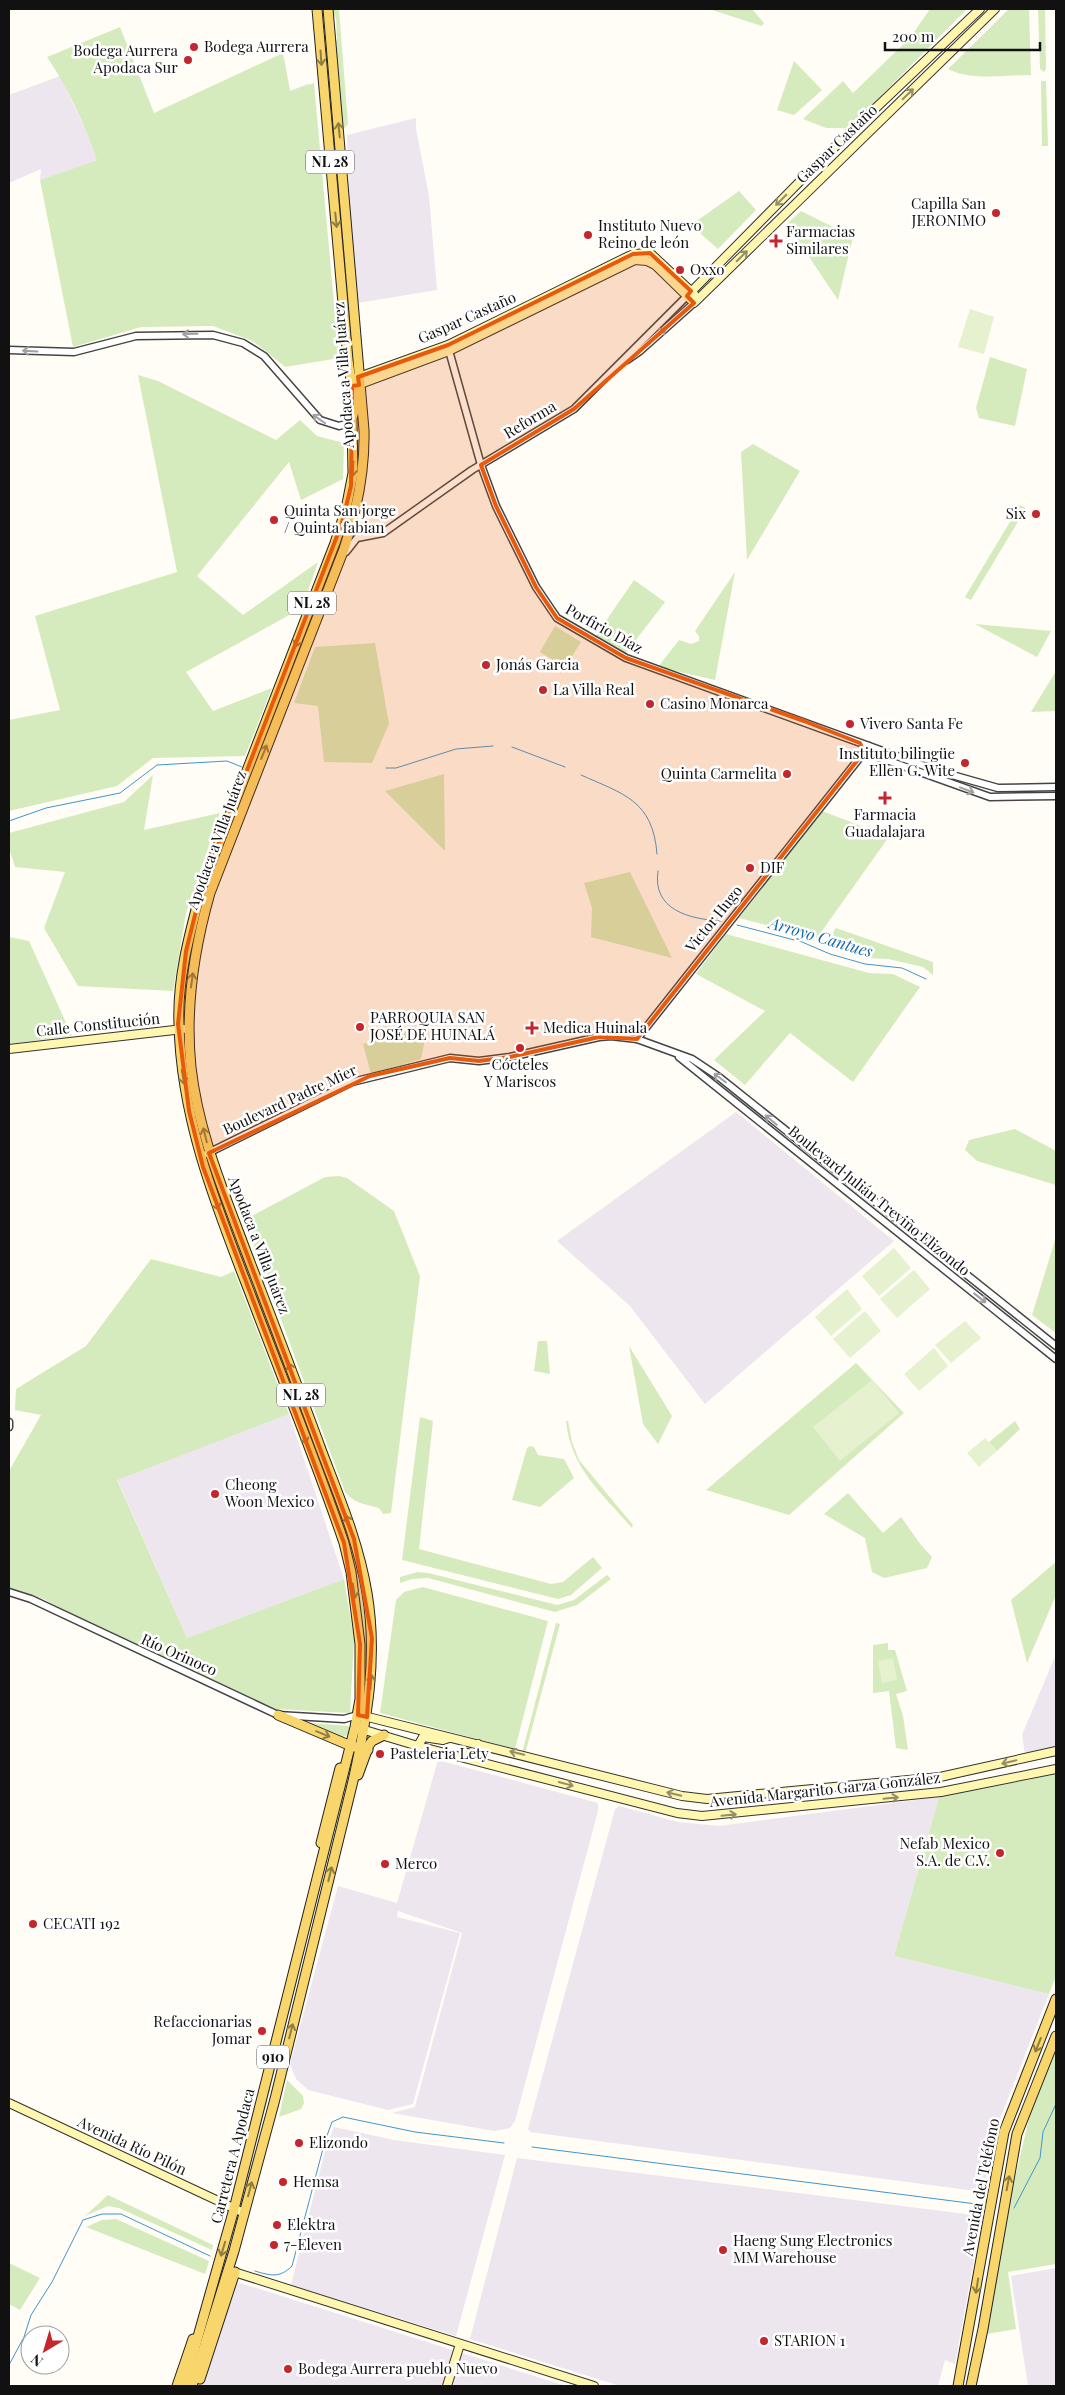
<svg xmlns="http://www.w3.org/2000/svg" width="1065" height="2395" font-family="'Playfair Display',serif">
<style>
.industrial{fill:#eee6ef}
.green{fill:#d5ebbd}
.pitch{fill:#e6f2cf}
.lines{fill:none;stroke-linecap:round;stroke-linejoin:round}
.stream{stroke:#3f96cf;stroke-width:1}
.tertiary-casing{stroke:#444;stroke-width:9}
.secondary-casing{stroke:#333;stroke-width:10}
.primary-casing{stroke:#222;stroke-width:11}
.tertiary{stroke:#fff;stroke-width:6}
.secondary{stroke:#fff6b0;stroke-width:8}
.primary{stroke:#f9d66b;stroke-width:9}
.oneway{stroke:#917d42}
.oneway2{stroke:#948f68}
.oneway3{stroke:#a0a0a0}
.marked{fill:#e8590c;fill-opacity:0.2;stroke:#e8590c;stroke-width:4;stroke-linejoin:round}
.poi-dot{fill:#c4262e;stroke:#fff;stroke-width:2}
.labels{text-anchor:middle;stroke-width:5;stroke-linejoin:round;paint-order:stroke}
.shield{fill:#fff;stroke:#585858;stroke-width:1}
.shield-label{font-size:14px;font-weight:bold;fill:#111}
.poi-label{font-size:15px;fill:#111;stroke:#fff;text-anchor:start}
.street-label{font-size:15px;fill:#111;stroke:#fff}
.water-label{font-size:16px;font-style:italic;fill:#1768a6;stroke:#fff}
</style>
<rect width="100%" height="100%" fill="#fffdf5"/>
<g class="industrial">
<polygon points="284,59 290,91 309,83 309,147 277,330 271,355 238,331 97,160 40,180 41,169 9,183 9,95 60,76 91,140"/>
<polygon points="416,118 416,129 429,196 437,290 352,304 347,135"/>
<polygon points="736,1112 894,1241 705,1404 630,1306 557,1241"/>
<polygon points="289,1414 344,1579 187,1638 117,1479"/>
<polygon points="1056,1654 1056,1746 1025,1754 1022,1735"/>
<polygon points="438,1760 598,1803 598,1811 515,2121 510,2128 494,2131 392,2113 415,2107 462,1933 398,1911 397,1917 460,1933 413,2104 388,2110 308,2090 296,2079 290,2064 338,1886 397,1903"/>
<polygon points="939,1797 894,1956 1049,1994 996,2129 983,2192 530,2132 528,2129 615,1809 619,1806 678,1822 719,1826"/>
<polygon points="334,2127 394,2140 505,2155 456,2336 291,2285 325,2151"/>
<polygon points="517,2158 982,2216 955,2364 945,2360 938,2386 620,2386 470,2339"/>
<polygon points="1056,2268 1056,2386 1028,2386 1011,2276"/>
<polygon points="231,2280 566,2386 198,2386"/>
</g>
<g class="green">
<polygon points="331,9 339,9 348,124 341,132 334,44 337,40 336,18"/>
<polygon points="709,9 752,9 764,23 762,26"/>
<polygon points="930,9 967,9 849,128 826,128 803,119 843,81 853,93 910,38"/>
<path d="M1009,9H1029L1031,75C1006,75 970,81 948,69Z"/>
<polygon points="1038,9 1045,9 1046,69 1044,72 1040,69"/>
<path d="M120,27L154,113L283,53L290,91L314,83L339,358L285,367L255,342L213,326L141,327L73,347L40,180L97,160C85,124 68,88 47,57Z"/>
<polygon points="794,61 822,90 794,115 777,110"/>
<polygon points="1041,81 1046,81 1048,146 1042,146"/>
<polygon points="739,191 756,210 718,249 691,225"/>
<polygon points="801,211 853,237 838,300 787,224"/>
<polygon points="990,357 1027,369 1015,426 979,418 976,408"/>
<polygon points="138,375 158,381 276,440 300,420 317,436 344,443 343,479 301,500 289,462 197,576 243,615 318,562 302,608 186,672 213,711 272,688 245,756 153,758 117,786 9,811 9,720 60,710 35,616 177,572"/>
<polygon points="753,444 800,471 747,560 741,452"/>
<polygon points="358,455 355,494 344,539 255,771 258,752 348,517"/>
<polygon points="1020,505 1026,508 971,600 965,597"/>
<polygon points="735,572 715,680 658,667 679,640 691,644 699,641 699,636 695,631"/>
<polygon points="634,580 665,602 625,654 595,637"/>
<polygon points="975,624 1051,631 1037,657"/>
<polygon points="555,626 581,642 565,667 540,652"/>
<polygon points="375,643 389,724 372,763 324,762 318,706 294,703 315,647"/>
<polygon points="1056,671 1056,711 1031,712"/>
<polygon points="444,774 445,851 385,791"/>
<polygon points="153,775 144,830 220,813 186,913 173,991 78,986 44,928 65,872 15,867 9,848 9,833 124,802"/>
<polygon points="822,811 877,832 889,833 888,838 817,938 739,918"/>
<polygon points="630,872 672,958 591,937 592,908 584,883"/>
<polygon points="836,928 933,962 933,975 923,967 888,959 866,958 825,943"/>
<polygon points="726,934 869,973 893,974 920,987 853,1082 790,1033 745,1085 714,1060 765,1011 696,974"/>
<polygon points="9,937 29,941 72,1036 9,1044"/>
<polygon points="428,1024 421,1059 371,1074 363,1044"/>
<polygon points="1015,1129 1056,1151 1056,1185 977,1161 965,1150 969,1140"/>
<path d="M207,1160L347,1530C362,1584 371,1636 365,1692C367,1638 359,1585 344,1533L216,1191Z"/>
<path d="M339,1176L347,1178L394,1211L420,1276L391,1513L383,1514L379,1508C365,1504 355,1504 345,1492L244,1220L325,1177Z"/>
<polygon points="1056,1237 1056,1333 1032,1315"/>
<polygon points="151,1259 221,1277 234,1271 289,1414 117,1480 187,1638 344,1579 354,1639 350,1713 276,1709 90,1626 44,1599 9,1589 9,1471 41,1415 15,1410 16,1389 86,1346"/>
<polygon points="538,1341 547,1341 550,1374 534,1371"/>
<polygon points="629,1346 672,1416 658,1444 643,1424"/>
<polygon points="856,1363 904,1413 789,1515 706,1490"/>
<polygon points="420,1417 433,1421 419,1549 551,1584 563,1582 593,1557 602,1568 571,1595 558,1599 402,1560"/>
<path d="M566,1421H568L572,1442L579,1460L633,1525L632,1528C602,1493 571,1469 566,1421Z"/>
<polygon points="1015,1421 1020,1429 997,1451 989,1442"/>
<polygon points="530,1446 534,1447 538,1455 564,1459 574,1478 540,1507 512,1500 527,1448"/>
<polygon points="848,1493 883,1533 901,1517 921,1545 932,1557 927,1568 884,1578 872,1572 865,1538 824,1514"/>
<polygon points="1056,1562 1056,1595 1027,1663 1011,1600"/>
<polygon points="417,1572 428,1573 557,1605 574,1600 607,1575 611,1579 577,1605 555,1612 428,1578 412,1579 400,1583 400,1577"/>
<polygon points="423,1587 548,1621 515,1749 380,1713 396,1600 404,1592"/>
<polygon points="556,1623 560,1624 525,1754 522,1753"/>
<polygon points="888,1643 888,1650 895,1650 907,1691 896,1694 903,1716 908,1750 896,1748 889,1691 873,1693 873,1645"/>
<polygon points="299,1722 349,1726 350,1730 347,1735 341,1738"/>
<polygon points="354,1752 258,2138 252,2150"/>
<polygon points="1056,1774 1056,1976 1049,1994 894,1956 939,1797"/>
<polygon points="1056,2046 1056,2264 1008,2272 1016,2329 987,2334 1010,2200 1030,2114"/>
<polygon points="287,2080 303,2096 304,2103 301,2109 279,2117"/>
<polygon points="108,2195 213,2245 212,2250 119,2208 108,2206 85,2216"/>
<polygon points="116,2219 209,2261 205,2274 86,2227 102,2220"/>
<polygon points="9,2263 40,2278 20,2310 9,2304"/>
</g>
<g class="pitch">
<polygon points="970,309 994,317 984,354 958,347"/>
<polygon points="894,1248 911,1268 879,1296 862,1276"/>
<polygon points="914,1270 930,1289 897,1318 880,1299"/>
<polygon points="847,1289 862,1309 831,1336 815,1317"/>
<polygon points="865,1311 881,1331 850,1358 833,1339"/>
<polygon points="965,1321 981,1338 951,1363 935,1345"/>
<polygon points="934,1348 948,1366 919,1391 904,1374"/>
<polygon points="872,1380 899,1413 840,1461 813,1427"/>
<polygon points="985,1438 997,1451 979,1467 967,1453"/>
<polygon points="893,1658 897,1680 882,1683 878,1661"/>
</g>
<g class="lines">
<g class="stream">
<polyline points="512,747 565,767"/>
<polyline points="386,768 396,768 456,749 493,746"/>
<path d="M581,775C623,794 653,800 657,854"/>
<polyline points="9,821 46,808 120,793 157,765 227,761 242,767"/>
<path d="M658,871C652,910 689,919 721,921"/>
<polyline points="737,925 802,942 830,954 865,964 902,968 926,979"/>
<polyline points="532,2147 984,2205"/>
<polyline points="1014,2208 1040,2158 1043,2132 1056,2104"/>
<path d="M255,2271C271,2276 280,2278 292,2266L325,2141L332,2122L343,2117L415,2132L504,2143"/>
<polyline points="9,2365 24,2337 31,2315 52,2282 83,2220 102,2214 121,2214 210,2256"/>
</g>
<defs>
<g id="tertiary">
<polyline points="448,347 481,465 496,506 536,587 557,618 626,658 938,771 998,788 1056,787"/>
<polyline points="9,350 74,352 136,336 213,335 243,343 264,356 320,420 339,426 346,424 351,415"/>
<polyline points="627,360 640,351 694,303"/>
<polyline points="346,552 357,538 383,533 472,470 574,409 687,296"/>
<polyline points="863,749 864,752 990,797 1056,796"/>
<polyline points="637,1039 869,746"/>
<polyline points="679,1057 1056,1359"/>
<polyline points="206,1154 352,1082 450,1058 479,1061 510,1057 599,1037 611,1036 637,1039 692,1059 719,1077 1056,1346"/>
<polyline points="9,1422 9,1427"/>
<polyline points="9,1592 31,1599 278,1715 344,1719 358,1715"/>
</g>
<g id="secondary">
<polyline points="687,296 821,160 980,9"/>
<polyline points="356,378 448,345 633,254 650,253 694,294"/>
<polyline points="355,386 449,351 635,260 647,261 655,265 694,303 995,9"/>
<polyline points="9,1049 183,1029"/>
<polyline points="360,1715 682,1796 707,1799 940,1777 1056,1751"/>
<polyline points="358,1728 418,1746 677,1813 702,1816 941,1792 1056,1769"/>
<polyline points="418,1746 423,1737 443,1740 449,1738"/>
<polyline points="464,1752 478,1756 484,1754 484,1750 478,1744"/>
<polyline points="9,2103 244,2213"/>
<polyline points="231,2271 594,2386"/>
<polyline points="447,2386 460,2344"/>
</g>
<g id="primary">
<polyline points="278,1715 351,1746 368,1750"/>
<polyline points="358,1775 369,1745 372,1741 384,1735"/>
<polyline points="321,1843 340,1768"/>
<polyline points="200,2379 235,2272"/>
<polyline points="177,2386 193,2339"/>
<path d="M184,2386L234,2209L355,1727L360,1699V1644L351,1572L344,1543C316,1460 282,1378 251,1296C217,1208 181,1120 179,1024C177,978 190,932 202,887L335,543L346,509L353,473L352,419L355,408L348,360L317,9"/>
<path d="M192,2386L234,2251L275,2099L353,1781C367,1718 378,1658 367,1593C359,1544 340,1499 322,1452C297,1384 271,1317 245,1249C223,1190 198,1131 191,1067C185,1009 194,949 210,893L344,549C357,510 365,471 364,430L328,9"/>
<polyline points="958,2386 1004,2132 1056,1999"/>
<polyline points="971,2386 983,2329 1017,2134 1056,2036"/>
</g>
</defs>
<use href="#tertiary" class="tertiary-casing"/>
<use href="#secondary" class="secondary-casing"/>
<use href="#primary" class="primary-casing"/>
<use href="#tertiary" class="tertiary"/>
<use href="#secondary" class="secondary"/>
<use href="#primary" class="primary"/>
</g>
<defs><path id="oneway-shaft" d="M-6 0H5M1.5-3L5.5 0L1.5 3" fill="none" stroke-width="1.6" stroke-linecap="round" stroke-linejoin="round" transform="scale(1.25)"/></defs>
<g class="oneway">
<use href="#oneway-shaft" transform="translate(321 58) rotate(86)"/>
<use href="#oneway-shaft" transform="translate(339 130) rotate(-96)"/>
<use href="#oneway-shaft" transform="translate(336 220) rotate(84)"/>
<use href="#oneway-shaft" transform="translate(353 469) rotate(93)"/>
<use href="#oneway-shaft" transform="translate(298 640) rotate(111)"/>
<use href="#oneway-shaft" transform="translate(264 752) rotate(-68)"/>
<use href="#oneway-shaft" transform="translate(192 980) rotate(-82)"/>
<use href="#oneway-shaft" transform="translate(183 1077) rotate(80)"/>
<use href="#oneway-shaft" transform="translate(205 1135) rotate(-104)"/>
<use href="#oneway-shaft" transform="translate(216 1203) rotate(70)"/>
<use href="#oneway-shaft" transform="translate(291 1370) rotate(-110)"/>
<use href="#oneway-shaft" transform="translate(304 1437) rotate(69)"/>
<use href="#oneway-shaft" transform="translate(348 1522) rotate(-110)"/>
<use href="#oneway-shaft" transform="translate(354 1591) rotate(81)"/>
<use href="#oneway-shaft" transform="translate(371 1682) rotate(-86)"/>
<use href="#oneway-shaft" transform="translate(323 1734) rotate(22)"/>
<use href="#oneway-shaft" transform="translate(330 1874) rotate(-77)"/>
<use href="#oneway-shaft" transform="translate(291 2031) rotate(-76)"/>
<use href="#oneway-shaft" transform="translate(1038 2045) rotate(112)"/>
<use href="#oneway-shaft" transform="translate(1008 2183) rotate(-79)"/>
<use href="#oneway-shaft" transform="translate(250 2189) rotate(-75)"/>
<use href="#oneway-shaft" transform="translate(223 2249) rotate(107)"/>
<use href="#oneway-shaft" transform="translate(977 2286) rotate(99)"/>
</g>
<g class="oneway2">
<use href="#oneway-shaft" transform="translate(908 94) rotate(-44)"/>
<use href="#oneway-shaft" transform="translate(781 200) rotate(135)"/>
<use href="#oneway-shaft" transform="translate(742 256) rotate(-45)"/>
<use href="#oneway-shaft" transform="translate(517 1753) rotate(-166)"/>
<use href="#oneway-shaft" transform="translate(1009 1762) rotate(167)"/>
<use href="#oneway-shaft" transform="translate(566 1784) rotate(15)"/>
<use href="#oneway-shaft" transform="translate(674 1794) rotate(-166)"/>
<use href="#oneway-shaft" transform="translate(891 1798) rotate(-6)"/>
<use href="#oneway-shaft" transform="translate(729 1815) rotate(-6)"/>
</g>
<g class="oneway3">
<use href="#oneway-shaft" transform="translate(660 333) rotate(-41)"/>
<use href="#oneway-shaft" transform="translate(190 334) rotate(179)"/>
<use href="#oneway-shaft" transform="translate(30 351) rotate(-177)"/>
<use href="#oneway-shaft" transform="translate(319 419) rotate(-145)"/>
<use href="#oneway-shaft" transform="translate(967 790) rotate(21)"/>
<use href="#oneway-shaft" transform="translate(720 1078) rotate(-143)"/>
<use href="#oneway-shaft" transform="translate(771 1120) rotate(-140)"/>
<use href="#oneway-shaft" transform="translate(980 1298) rotate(38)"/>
</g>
<path class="marked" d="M650,253L691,291L687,296L694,303L574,409L481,465L496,506L536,587L557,618L626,658L804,721L860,743L864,752L637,1039L599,1037L510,1057L479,1061L450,1058L370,1076L209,1153L354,1539L372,1638L367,1717L358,1715L360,1644L344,1543L203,1167L189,1111L178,1024L186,951L202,887L342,523L351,486L352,386L359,385L358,377L448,345L633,254Z"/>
<g class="poi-dot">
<circle cx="194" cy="47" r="5"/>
<circle cx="188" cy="60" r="5"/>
<circle cx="996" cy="213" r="5"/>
<circle cx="588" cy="235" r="5"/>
<path d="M773.5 233.5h5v5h5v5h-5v5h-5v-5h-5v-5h5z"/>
<circle cx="680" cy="270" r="5"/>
<circle cx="1036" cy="514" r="5"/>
<circle cx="274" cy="520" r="5"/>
<circle cx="486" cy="665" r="5"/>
<circle cx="543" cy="690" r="5"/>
<circle cx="650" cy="704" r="5"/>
<circle cx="850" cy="724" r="5"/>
<circle cx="965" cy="763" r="5"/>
<circle cx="787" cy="774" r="5"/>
<path d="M882.5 790.5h5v5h5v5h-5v5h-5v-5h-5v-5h5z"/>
<circle cx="750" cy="868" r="5"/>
<circle cx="360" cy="1027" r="5"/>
<path d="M529.5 1020.5h5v5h5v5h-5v5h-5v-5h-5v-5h5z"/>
<circle cx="520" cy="1048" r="5"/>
<circle cx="215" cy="1494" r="5"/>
<circle cx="380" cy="1754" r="5"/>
<circle cx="1000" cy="1853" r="5"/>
<circle cx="385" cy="1864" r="5"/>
<circle cx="33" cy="1924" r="5"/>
<circle cx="262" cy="2031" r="5"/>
<circle cx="299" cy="2143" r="5"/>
<circle cx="283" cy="2182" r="5"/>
<circle cx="277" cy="2225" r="5"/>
<circle cx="274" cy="2245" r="5"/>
<circle cx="723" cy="2250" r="5"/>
<circle cx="764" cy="2341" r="5"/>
<circle cx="288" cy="2369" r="5"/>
</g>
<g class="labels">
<g class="shield">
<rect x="306" y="150.5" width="48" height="23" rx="4"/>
<rect x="288" y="591.5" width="48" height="23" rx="4"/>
<rect x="277" y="1383.5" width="48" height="23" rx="4"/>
<rect x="257" y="2045.5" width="32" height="23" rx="4"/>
</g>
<g class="shield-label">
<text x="330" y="167">NL 28</text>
<text x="312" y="608">NL 28</text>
<text x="301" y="1400">NL 28</text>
<text x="273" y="2062">910</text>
</g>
<g class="poi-label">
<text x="204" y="52">Bodega Aurrera</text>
<text x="178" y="56" text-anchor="end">Bodega Aurrera<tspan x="178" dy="17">Apodaca Sur</tspan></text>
<text x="986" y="209" text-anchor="end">Capilla San<tspan x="986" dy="17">JERONIMO</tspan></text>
<text x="598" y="231">Instituto Nuevo<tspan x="598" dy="17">Reino de león</tspan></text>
<text x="786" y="237">Farmacias<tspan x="786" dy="17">Similares</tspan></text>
<text x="690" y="275">Oxxo</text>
<text x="284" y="516">Quinta San jorge<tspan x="284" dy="17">/ Quinta fabian</tspan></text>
<text x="1026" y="519" text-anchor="end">Six</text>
<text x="496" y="670">Jonás Garcia</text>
<text x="553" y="695">La Villa Real</text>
<text x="660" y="709">Casino Monarca</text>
<text x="860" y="729">Vivero Santa Fe</text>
<text x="955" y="759" text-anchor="end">Instituto bilingüe<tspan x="955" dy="17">Ellen G. Wite</tspan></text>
<text x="777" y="779" text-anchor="end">Quinta Carmelita</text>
<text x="885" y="820" text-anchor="middle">Farmacia<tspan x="885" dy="17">Guadalajara</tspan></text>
<text x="760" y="873">DIF</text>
<text x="370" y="1023">PARROQUIA SAN<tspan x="370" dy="17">JOSÉ DE HUINALÁ</tspan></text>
<text x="543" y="1033">Medica Huinala</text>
<text x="520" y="1070" text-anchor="middle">Cócteles<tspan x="520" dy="17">Y Mariscos</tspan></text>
<text x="225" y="1490">Cheong<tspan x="225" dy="17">Woon Mexico</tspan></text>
<text x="390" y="1759">Pasteleria Lety</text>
<text x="990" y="1849" text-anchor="end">Nefab Mexico<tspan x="990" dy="17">S.A. de C.V.</tspan></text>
<text x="395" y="1869">Merco</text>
<text x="43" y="1929">CECATI 192</text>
<text x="252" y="2027" text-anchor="end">Refaccionarias<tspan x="252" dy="17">Jomar</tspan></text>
<text x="309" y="2148">Elizondo</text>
<text x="293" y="2187">Hemsa</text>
<text x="287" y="2230">Elektra</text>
<text x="733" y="2246">Haeng Sung Electronics<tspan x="733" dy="17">MM Warehouse</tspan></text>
<text x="284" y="2250">7-Eleven</text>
<text x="774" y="2346">STARION 1</text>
<text x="298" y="2374">Bodega Aurrera pueblo Nuevo</text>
</g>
<g class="street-label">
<text transform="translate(837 144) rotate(-44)" y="5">Gaspar Castaño</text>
<text transform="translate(467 318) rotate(-24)" y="5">Gaspar Castaño</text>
<text transform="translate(344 375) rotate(-94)" y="5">Apodaca a Villa Juárez</text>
<text transform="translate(530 420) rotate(-31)" y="5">Reforma</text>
<text transform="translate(604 629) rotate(29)" y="5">Porfirio Díaz</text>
<text transform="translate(217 840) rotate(-70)" y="5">Apodaca a Villa Juárez</text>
<text transform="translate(714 919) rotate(-51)" y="5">Victor Hugo</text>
<text transform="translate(98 1025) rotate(-6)" y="5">Calle Constitución</text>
<text transform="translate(290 1100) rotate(-25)" y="5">Boulevard Padre Mier</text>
<text transform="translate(879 1201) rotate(39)" y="5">Boulevard Julián Treviño Elizondo</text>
<text transform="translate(259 1245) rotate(69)" y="5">Apodaca a Villa Juárez</text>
<text transform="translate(179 1655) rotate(24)" y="5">Río Orinoco</text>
<text transform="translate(825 1790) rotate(-6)" y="5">Avenida Margarito Garza González</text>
<text transform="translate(132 2146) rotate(25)" y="5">Avenida Río Pilón</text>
<text transform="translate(233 2156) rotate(-76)" y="5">Carretera A Apodaca</text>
<text transform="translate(981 2187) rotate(-79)" y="5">Avenida del Teléfono</text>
</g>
<g class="water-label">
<text transform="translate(821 937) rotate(16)" y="6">Arroyo Cantues</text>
</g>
</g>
<rect width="1065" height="2395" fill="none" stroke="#111111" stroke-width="20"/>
<g transform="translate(45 2350) rotate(218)"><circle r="24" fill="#ffffff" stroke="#a0a0a0"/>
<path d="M0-4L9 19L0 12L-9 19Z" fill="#c4262e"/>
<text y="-8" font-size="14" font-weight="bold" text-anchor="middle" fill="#111111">N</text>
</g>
<path d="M885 42v8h155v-8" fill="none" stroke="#111111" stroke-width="2.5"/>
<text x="892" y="42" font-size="15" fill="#111111" stroke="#ffffff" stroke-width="4" paint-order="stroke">200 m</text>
</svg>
